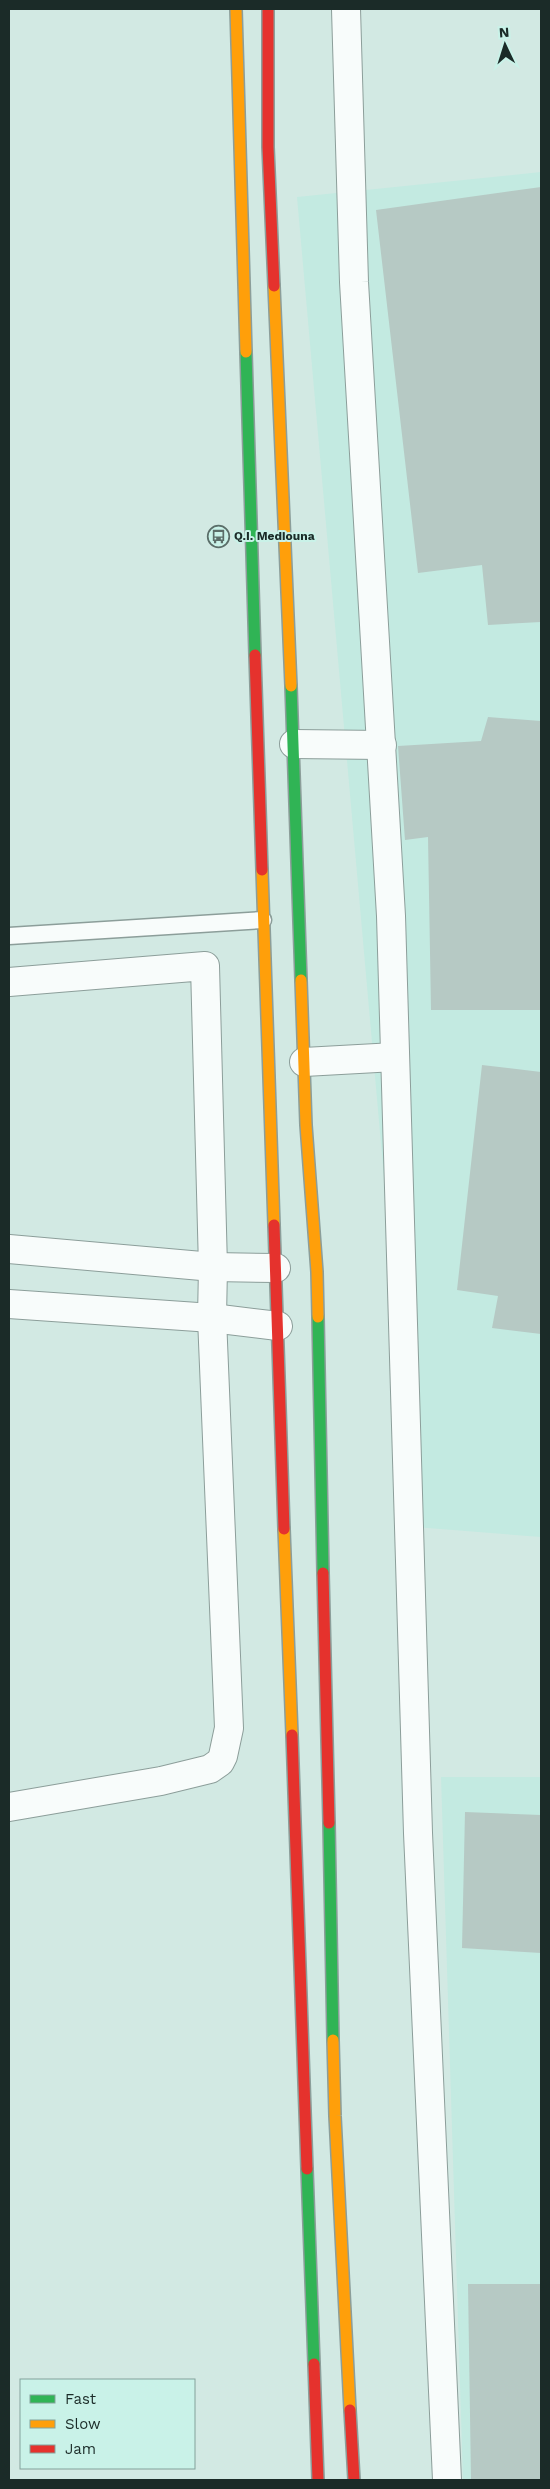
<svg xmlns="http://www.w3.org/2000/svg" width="550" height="2489" font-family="'Work Sans',sans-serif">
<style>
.built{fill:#c3eae1}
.building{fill:#b6c9c4}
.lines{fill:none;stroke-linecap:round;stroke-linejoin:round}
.lane-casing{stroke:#8c9e9a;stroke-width:19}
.street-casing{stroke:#8c9e9a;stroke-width:30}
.fast-casing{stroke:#8c9e9a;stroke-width:14}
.slow-casing{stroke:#8c9e9a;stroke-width:14}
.jam-casing{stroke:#8c9e9a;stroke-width:14}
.lane{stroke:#f8fcfb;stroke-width:16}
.street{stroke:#f8fcfb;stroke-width:28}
.fast{stroke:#30b455;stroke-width:11}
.slow{stroke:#ff9f0a;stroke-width:11}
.jam{stroke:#e5322d;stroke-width:11}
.labels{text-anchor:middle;stroke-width:4;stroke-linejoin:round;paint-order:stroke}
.poi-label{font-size:12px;font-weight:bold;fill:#1b2b28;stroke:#c9f2e8;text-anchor:start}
</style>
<rect width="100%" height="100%" fill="#d2e9e3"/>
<g class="built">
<polygon points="541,172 541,1537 415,1527 297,197"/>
<polygon points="441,1777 541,1777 541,2480 463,2480"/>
</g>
<g class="building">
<polygon points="541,187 541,622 488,625 482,565 418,573 376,210"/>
<polygon points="488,717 541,721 541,1010 431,1010 428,837 405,840 398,746 481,741"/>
<polygon points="482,1065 541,1072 541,1334 492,1328 498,1296 457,1290"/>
<polygon points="465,1812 541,1815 541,1953 462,1948"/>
<polygon points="468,2284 541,2284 541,2480 471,2480"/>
</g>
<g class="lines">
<defs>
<polyline id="lane" points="9,936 263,920"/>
<g id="street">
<polyline points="346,9 354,282 391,916 418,1833 447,2480"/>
<polyline points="294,744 382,745"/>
<polyline points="9,982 205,966 213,1267 212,1318 229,1728 223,1756 220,1762 210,1769 161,1781 9,1807"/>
<polyline points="304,1062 395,1057"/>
<polyline points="9,1249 213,1267 276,1268"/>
<polyline points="9,1304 212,1318 278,1326"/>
</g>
<g id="fast">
<polyline points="246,352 255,655"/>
<polyline points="291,686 301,980"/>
<polyline points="318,1317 323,1573"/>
<polyline points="329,1823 333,2040"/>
<polyline points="307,2169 314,2364"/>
</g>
<g id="slow">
<polyline points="236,9 246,352"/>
<polyline points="274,286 291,686"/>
<polyline points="262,870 274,1225"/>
<polyline points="301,980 306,1125 317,1272 318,1317"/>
<polyline points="284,1529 292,1735"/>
<polyline points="333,2040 335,2116 350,2410"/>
</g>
<g id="jam">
<polyline points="268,9 268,147 274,286"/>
<polyline points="255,655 262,870"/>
<polyline points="274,1225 284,1529"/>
<polyline points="323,1573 329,1823"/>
<polyline points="292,1735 307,2169"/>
<polyline points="314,2364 318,2480"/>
<polyline points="350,2410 354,2480"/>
</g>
</defs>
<use href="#lane" class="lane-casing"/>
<use href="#street" class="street-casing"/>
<use href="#fast" class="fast-casing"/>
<use href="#slow" class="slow-casing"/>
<use href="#jam" class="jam-casing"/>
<use href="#lane" class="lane"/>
<use href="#street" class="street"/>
<use href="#fast" class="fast"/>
<use href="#slow" class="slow"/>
<use href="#jam" class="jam"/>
</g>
<defs>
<symbol id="bus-ring" viewBox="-11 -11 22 22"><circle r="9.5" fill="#c9f2e8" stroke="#5b6e69" stroke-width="1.5"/><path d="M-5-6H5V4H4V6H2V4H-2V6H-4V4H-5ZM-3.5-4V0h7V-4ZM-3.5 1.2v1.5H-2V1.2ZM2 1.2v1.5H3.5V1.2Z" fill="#5b6e69"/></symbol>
</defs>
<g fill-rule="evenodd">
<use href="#bus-ring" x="206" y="524" width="25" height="25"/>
</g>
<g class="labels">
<g class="poi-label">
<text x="234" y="540">Q.I. Mediouna</text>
</g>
</g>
<rect width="550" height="2489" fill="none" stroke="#1b2b28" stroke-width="20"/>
<rect x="20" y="2379" width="175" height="90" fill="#c9f2e8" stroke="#83a29b"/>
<rect x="30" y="2395" width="25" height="8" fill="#30b455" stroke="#83a29b"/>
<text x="65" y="2404" font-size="15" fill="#1b2b28">Fast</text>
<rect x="30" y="2420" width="25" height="8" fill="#ff9f0a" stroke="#83a29b"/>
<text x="65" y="2429" font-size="15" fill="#1b2b28">Slow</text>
<rect x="30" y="2445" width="25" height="8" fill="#e5322d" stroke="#83a29b"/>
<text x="65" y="2454" font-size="15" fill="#1b2b28">Jam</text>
<g transform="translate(505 45) rotate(356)" stroke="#c9f2e8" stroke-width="4" paint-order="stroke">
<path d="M0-4L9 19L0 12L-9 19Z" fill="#1b2b28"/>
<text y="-8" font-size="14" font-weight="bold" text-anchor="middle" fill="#1b2b28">N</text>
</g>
</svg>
